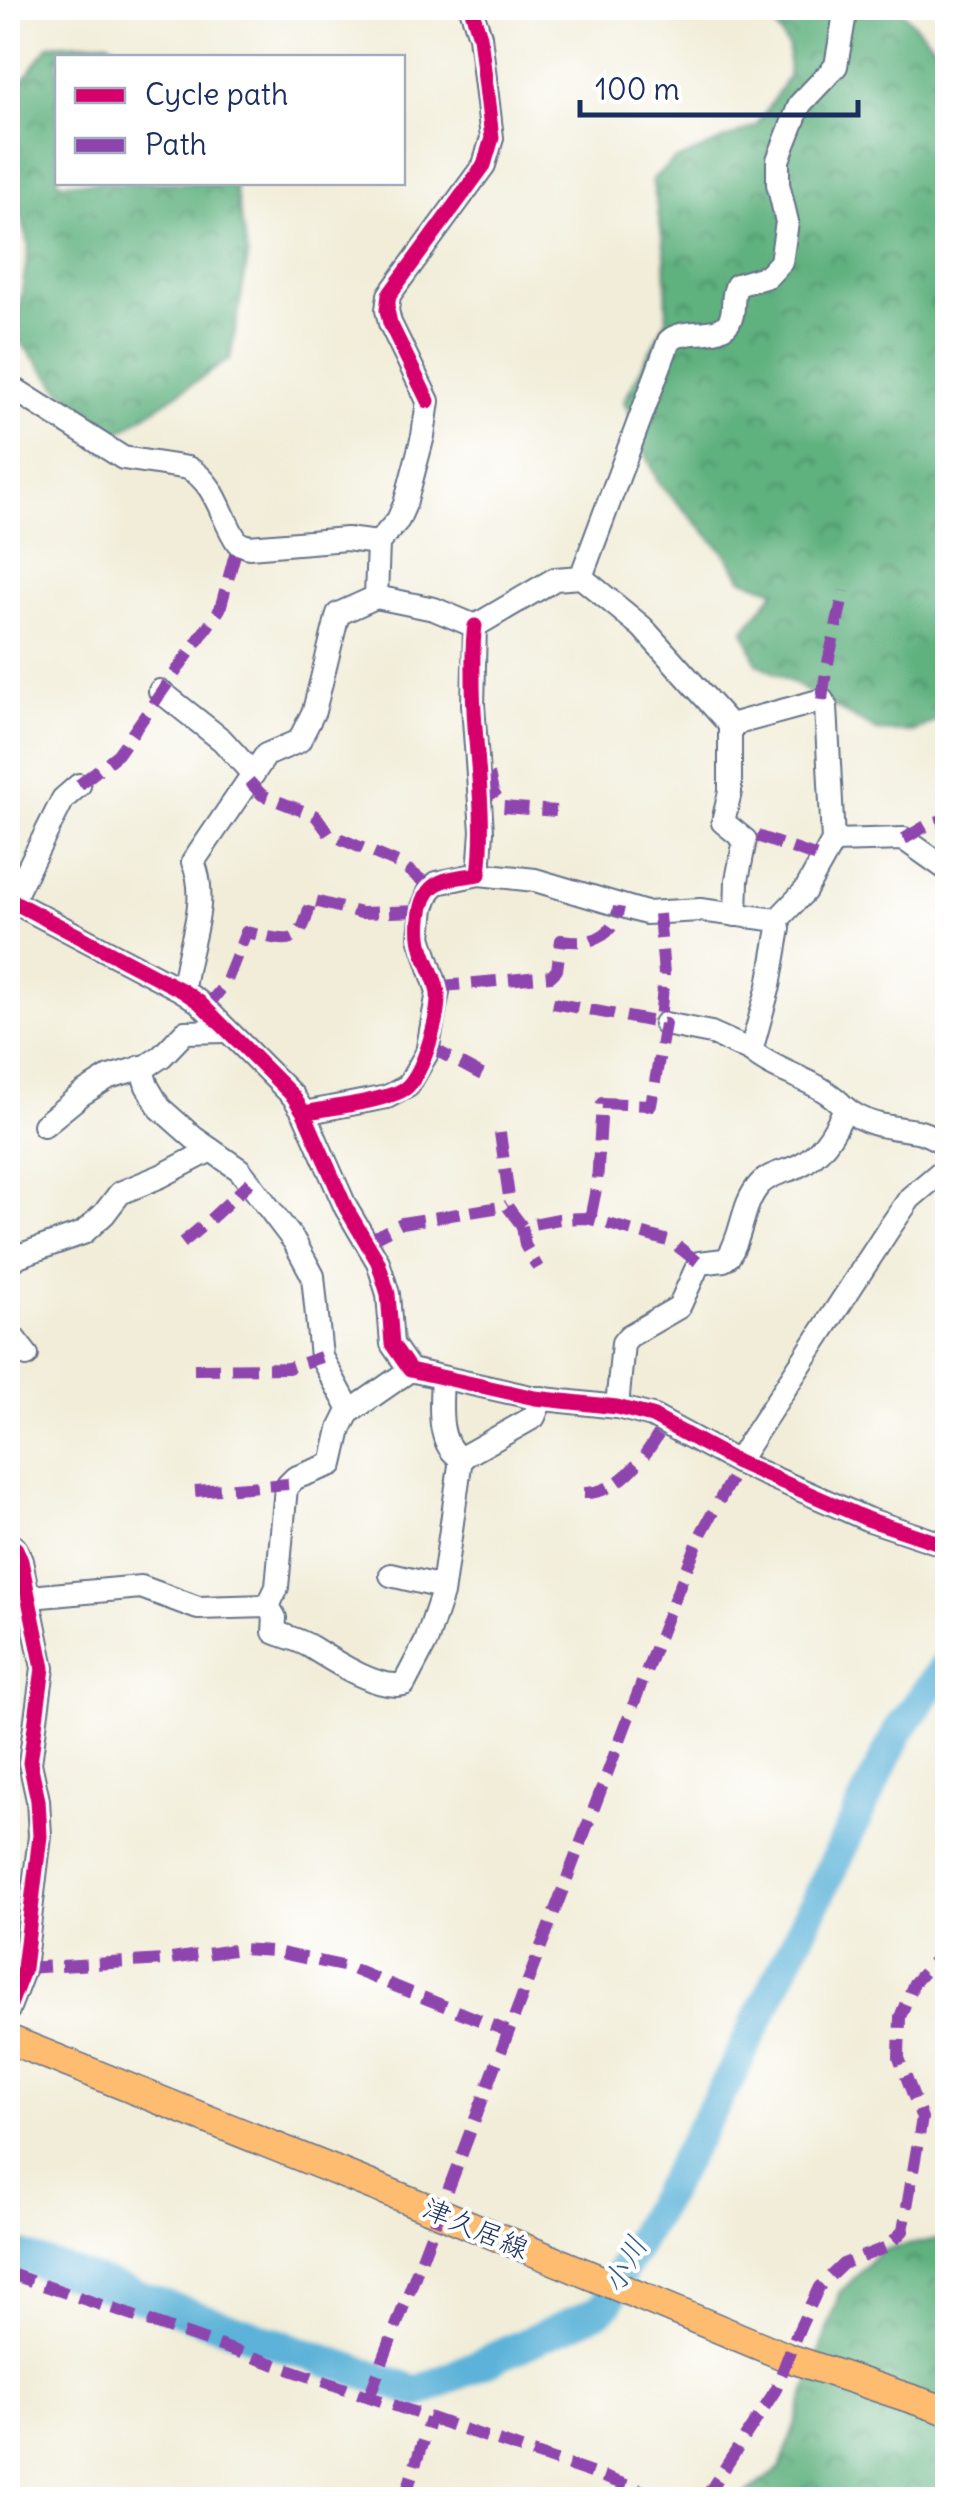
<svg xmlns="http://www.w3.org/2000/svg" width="955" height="2507" font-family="Delius,'Klee One',sans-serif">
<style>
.forest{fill:url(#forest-crowns);stroke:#3c706e;stroke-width:2.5}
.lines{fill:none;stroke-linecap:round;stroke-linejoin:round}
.river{stroke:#5cb2d8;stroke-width:32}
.minor-casing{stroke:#667289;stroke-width:26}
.major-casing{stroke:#667289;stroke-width:31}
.minor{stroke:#fff;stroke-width:22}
.major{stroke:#febc70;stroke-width:28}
.quiet{stroke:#8e44ad;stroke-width:12;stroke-dasharray:25 12;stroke-linecap:butt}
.cycleway-casing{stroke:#fff;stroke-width:21}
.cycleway{stroke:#d6006c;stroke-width:15}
.labels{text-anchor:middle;stroke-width:8;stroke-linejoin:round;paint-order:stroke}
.street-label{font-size:28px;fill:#1b2f5e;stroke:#fff}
.water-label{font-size:30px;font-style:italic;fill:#325d89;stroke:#fff}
</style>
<defs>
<pattern id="forest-crowns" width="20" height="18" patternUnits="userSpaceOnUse" patternTransform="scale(2.5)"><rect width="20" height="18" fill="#5eb17e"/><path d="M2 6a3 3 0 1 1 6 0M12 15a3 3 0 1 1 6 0" fill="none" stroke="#4d906a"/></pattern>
</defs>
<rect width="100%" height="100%" fill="#fff"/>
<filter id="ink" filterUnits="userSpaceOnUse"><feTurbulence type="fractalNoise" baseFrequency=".01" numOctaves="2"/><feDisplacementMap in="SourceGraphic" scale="20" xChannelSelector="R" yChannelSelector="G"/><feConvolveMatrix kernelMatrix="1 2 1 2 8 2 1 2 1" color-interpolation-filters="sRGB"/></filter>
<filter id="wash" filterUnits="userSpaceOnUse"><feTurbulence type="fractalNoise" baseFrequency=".0048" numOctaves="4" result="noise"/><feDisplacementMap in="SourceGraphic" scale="40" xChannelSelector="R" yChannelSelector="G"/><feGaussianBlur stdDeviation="2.25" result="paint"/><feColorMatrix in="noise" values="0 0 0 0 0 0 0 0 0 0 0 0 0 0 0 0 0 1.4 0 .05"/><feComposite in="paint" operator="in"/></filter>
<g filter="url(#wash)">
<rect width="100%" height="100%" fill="#f1edd8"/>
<g class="forest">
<polygon points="766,8 899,8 947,59 948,709 945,715 914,732 877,731 757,663 744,630 776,590 742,579 726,554 658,482 624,401 667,319 665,252 652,179 674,161 756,126 788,77 789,49"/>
<polygon points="108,42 133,57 58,58 58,182 234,183 248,257 230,359 118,433 61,390 8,327 18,317 29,246 13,185 22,82 49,45"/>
<polygon points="947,2237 947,2499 736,2500 780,2469 839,2294 880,2251"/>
</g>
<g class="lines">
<polyline class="river" points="8,2252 418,2392 600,2310 608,2302 622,2270 729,2079 899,1730 948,1662"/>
</g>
</g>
<g filter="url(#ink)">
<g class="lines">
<defs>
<g id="minor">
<polyline points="471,8 480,36 492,138 484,165 389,295 387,310 390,323 428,401 423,436 405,504 398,520 378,543 376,597 434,609 475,626"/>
<path d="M8,385L123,458L188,468C217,483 221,519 238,543L249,547L346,539L378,543"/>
<polyline points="581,577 642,627 730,725 822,700 826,706 833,841 904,839 948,870"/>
<path d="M475,626L555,579L581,577L669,341C684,326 723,341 731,318C735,307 731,296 737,285L768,276L781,262L787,222L778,184V160L800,104L836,66L846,8"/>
<polyline points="475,626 473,705 482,831 479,874"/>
<polyline points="160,691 222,740 253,774"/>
<polyline points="730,725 730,792 723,822 745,840 737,880 736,915"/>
<polyline points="8,899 183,991 199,1002 293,1096 304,1113 346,1208 378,1262 388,1294 392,1344 410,1370 535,1398 617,1407 652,1416 737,1462 867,1519 948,1546"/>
<polyline points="12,901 63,799 79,785"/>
<polyline points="777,920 805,891 833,841"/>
<path d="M183,991C186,948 211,903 193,862L266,755L299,741L314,711L338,614L376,597"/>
<polyline points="665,1024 711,1033 751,1051"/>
<polyline points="141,1067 147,1086 160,1108 194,1138 240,1170 294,1241 313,1276 321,1357 350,1410"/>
<path d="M845,1108C867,1126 890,1127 917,1131C927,1133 938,1140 948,1145"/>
<path d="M304,1113L387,1097L408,1086L427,1053L438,992L420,937L423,907L430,890L437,883L479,874L535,880L646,913L700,910L777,920L779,928L769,986L751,1051C780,1075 819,1079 845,1108C835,1132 821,1156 796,1167C784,1172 770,1174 760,1184C742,1203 743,1234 729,1256L724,1260L699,1263L679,1307L629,1336L623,1343L617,1407"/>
<polyline points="44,1125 82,1094 109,1077 147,1066 162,1056 185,1032 226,1031"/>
<polyline points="8,1265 18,1256 83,1233 104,1214 120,1193 161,1176 211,1150"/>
<polyline points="8,1331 27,1355"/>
<path d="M442,1378C441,1403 436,1445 461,1458"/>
<polyline points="737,1462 888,1230 910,1198 948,1166"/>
<polyline points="8,1542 16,1549 21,1561 43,1668 30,1763 38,1800 40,1836 24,1968 8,2010"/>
<polyline points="391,1575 442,1587"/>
<polyline points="30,1597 141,1587 198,1608 268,1606 277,1587 286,1487 295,1478 332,1464 340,1429 348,1413 410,1370"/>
<path d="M268,1606L275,1618L274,1632C286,1637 300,1640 311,1647C332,1660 379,1691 404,1684L426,1642L442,1594L461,1458L534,1417L542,1398"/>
</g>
<polyline id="major" points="8,2039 438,2212 789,2358 948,2411"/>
</defs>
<use href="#minor" class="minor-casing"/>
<use href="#major" class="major-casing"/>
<use href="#minor" class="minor"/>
<use href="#major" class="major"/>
<g class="quiet">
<path d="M822,700C826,662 837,628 844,591"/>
<polyline points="489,774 493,792 503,807 556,811"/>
<polyline points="249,781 262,795 316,816 329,834 402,865 432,888"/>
<polyline points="79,785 118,754 220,609 238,543"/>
<polyline points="757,836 823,859"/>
<polyline points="904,839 931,823 948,819"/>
<polyline points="659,914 664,974 660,1021"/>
<path d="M438,992L443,986L551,976L557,970L561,940C591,944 613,940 619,907"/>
<polyline points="553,1003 665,1024 651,1105 602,1103 597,1184 590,1219"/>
<path d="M205,1009L226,983L246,932C291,942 300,950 311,900L361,913L422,911"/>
<polyline points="428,1046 482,1075"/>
<polyline points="500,1133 510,1204 507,1206"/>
<polyline points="522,1226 525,1245 538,1268"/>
<polyline points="366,1242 402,1223 507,1206 522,1226 559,1219 587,1218 672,1242 699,1263"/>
<path d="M182,1243C206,1224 227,1204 250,1182"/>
<polyline points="194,1369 288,1368 321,1357"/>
<polyline points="195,1491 288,1484"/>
<path d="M584,1493C621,1494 649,1452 665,1423"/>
<polyline points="24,1968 164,1960 240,1949 272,1951 347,1967 507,2031"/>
<polyline points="8,2273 670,2500"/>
<polyline points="369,2397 670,1609 702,1532 740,1463"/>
<polyline points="404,2500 430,2419"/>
<polyline points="704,2500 775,2391 796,2336 819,2287 843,2264 887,2247 903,2231 922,2118 899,2058 900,2017 914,1983 948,1946"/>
</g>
<defs>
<g id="cycleway">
<polyline points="428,401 390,323 387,310 389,295 484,165 492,138 480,36 471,8"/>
<polyline points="8,899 183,991 199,1002 293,1096 304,1113 346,1208 378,1262 388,1294 392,1344 410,1370 535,1398 617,1407 652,1416 737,1462 867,1519 948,1546"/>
<path d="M304,1113C326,1108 393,1100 407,1087C424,1071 439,1017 438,994C437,980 427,964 423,951C417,933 418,898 434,886C445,877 465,877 479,874C487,810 473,745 473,680C473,662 472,644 475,626"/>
<polyline points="8,1542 16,1549 21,1561 43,1668 30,1763 38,1800 40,1836 24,1968 8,2010"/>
</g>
</defs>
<use href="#cycleway" class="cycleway-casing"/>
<use href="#cycleway" class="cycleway"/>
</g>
</g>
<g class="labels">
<g class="street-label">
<text transform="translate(476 2228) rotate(23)" y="10">津久居線</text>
</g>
<g class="water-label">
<text transform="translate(625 2265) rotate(-61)" y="10">小川</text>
</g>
</g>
<rect width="955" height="2507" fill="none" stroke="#fff" stroke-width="40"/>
<rect x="55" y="55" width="350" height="130" fill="#ffffff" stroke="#a4acbf" stroke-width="2.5"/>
<rect x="75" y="88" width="50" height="15" fill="#d6006c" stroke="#a4acbf" stroke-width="2.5"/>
<text x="145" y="105" font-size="30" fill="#1b2f5e">Cycle path</text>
<rect x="75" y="138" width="50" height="15" fill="#8e44ad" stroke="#a4acbf" stroke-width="2.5"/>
<text x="145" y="155" font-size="30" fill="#1b2f5e">Path</text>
<path d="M580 100v15h278v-15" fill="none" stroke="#1b2f5e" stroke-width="5"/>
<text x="595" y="100" font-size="30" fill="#1b2f5e" stroke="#ffffff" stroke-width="8" paint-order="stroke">100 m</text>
</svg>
